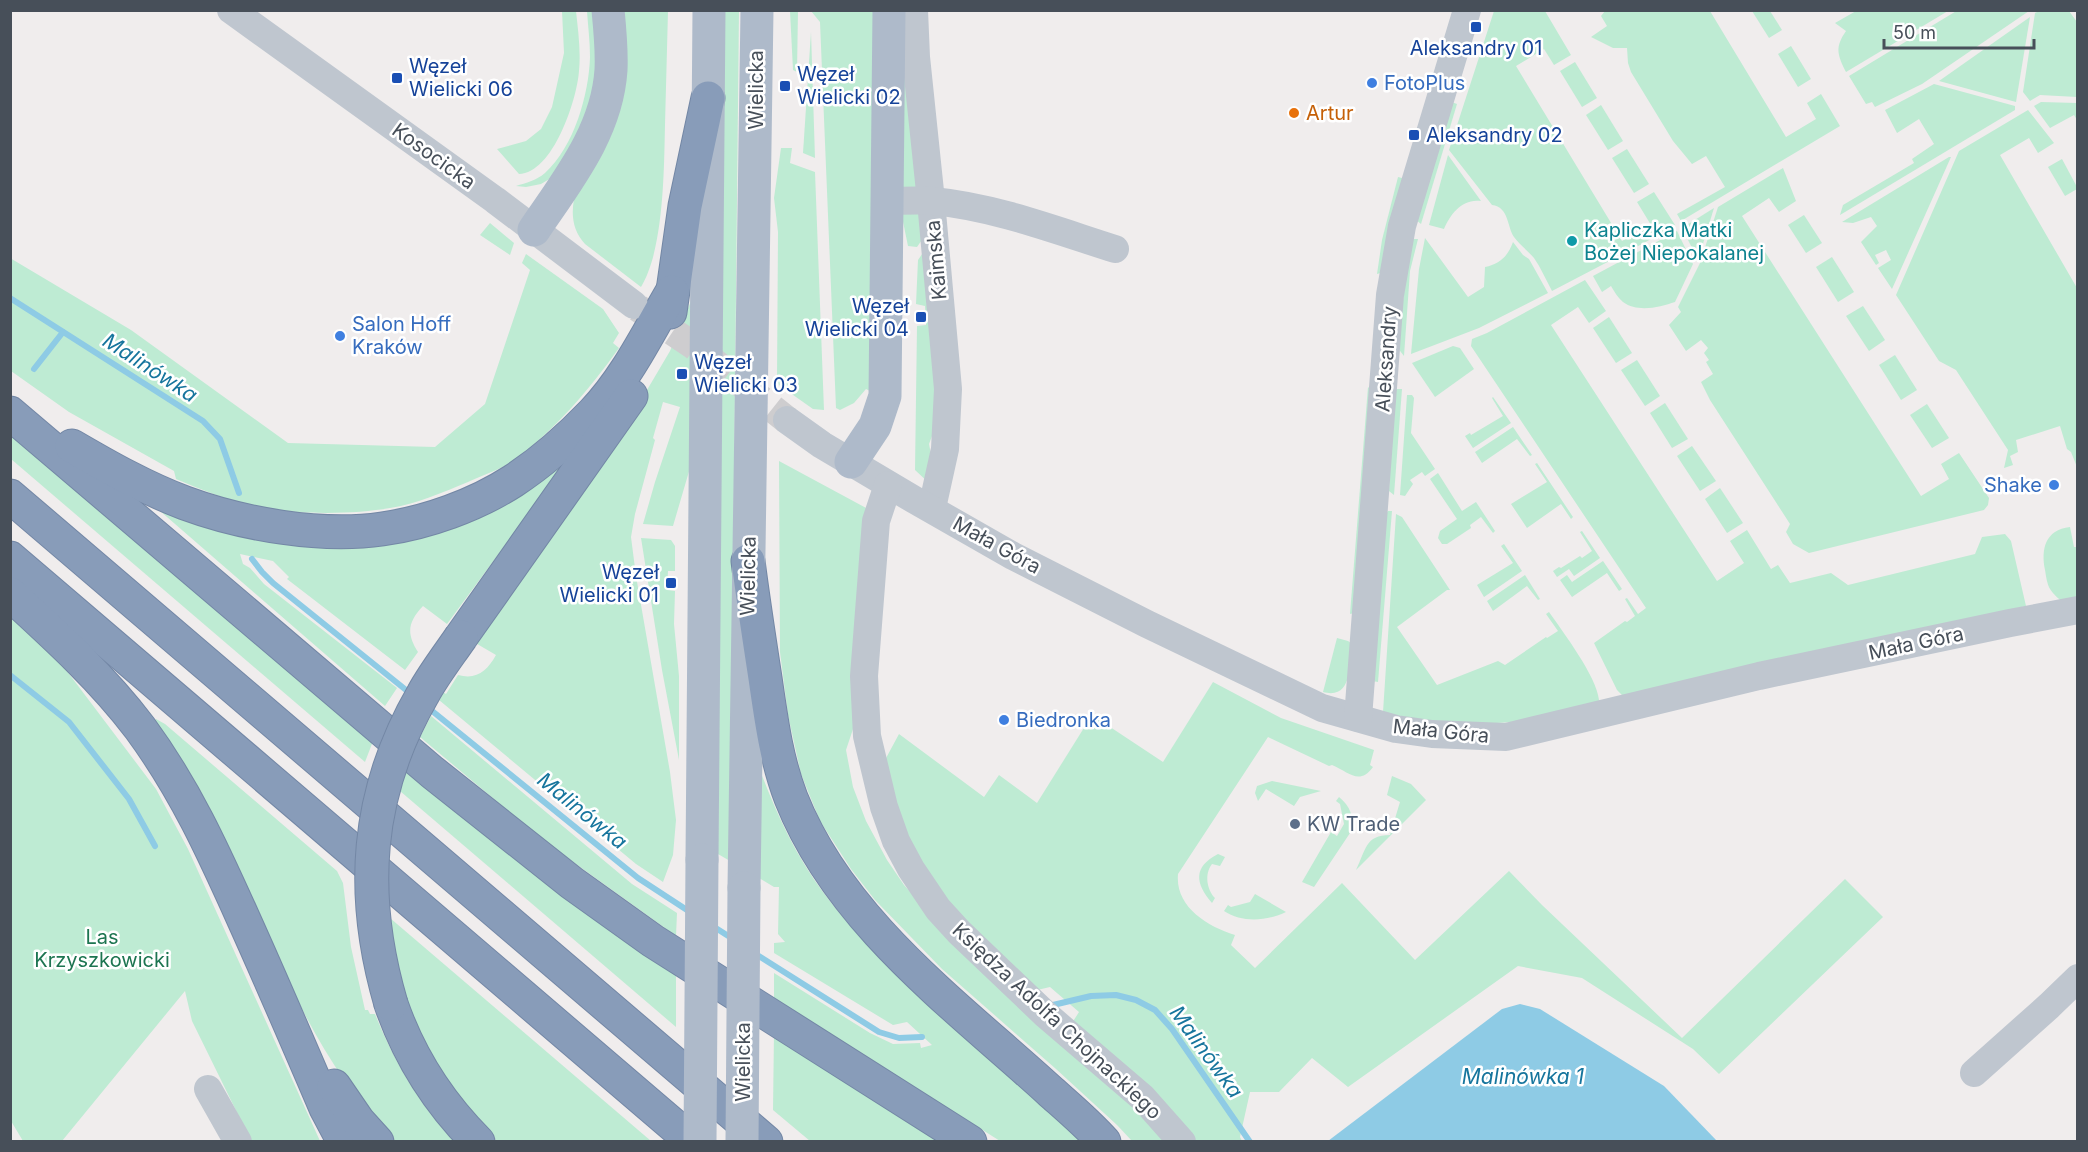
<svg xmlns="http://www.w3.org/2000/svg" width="2088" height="1152" font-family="Inter,sans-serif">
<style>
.green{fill:#beebd3}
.water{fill:#8ecbe5}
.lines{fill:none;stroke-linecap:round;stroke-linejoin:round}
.stream{stroke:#8ecbe5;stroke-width:6}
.minor-tunnel{stroke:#cecdcf;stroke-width:28;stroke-dasharray:28 14;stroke-linecap:butt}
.highway-casing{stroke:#7387a5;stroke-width:35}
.minor{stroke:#bfc6cf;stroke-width:28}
.major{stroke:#aebaca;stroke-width:33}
.highway{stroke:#889cb9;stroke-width:33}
.highway-bridge-casing{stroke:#7387a5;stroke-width:35;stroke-linecap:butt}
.major-bridge{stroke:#aebaca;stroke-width:33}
.highway-bridge{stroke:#889cb9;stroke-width:33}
.transit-dot{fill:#1a4fb4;stroke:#fff;stroke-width:2}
.shop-dot{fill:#3f7fe0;stroke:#fff;stroke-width:2}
.food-dot{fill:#e8710a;stroke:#fff;stroke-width:2}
.culture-dot{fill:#0f9aa8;stroke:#fff;stroke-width:2}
.service-dot{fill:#5c6f8a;stroke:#fff;stroke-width:2}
.labels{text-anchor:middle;stroke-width:5;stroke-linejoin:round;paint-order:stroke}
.transit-label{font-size:20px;fill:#164399;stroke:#fff;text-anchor:start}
.shop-label{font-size:20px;fill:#366cbe;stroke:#fff;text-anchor:start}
.street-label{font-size:20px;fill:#474f59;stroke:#fff}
.food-label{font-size:20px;fill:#c56008;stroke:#fff;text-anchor:start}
.culture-label{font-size:20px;fill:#0d838f;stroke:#fff;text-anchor:start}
.service-label{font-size:20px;fill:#4e5e75;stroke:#fff;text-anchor:start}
.park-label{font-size:20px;fill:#1d7551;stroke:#fff}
.water-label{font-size:21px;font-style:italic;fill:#16759d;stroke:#fff}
</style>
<rect width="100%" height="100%" fill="#f0eded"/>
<g class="green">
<polygon points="739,10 730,861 718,854 723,11"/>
<polygon points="1958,10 2029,11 1922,84 1875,107 1872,102 1866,104 1849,76"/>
<path d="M562,11H576C578,30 581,51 579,71C577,100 553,173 519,174L497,149L526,141L541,129L552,107L564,53Z"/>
<path d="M587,11H596L598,58L588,116L556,175L541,184L526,187L516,186C526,183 537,180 545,173C574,147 589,94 590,57C590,42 588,26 587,11Z"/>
<path d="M623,11H668C667,49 666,87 665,125C664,170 664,249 641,287L585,244C573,231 571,216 574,199Z"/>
<polygon points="790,11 798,11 797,72 793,70"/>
<polygon points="811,11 878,11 870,391 866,389 854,403 840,410 836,408 820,22"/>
<polygon points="903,11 917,192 900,186"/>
<path d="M1494,11H1545L1571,55L1554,65L1544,49L1516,66L1622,241L1651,225L1637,202L1654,192L1675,225L1644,243L1552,291C1546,280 1541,268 1534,258C1528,251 1520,245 1514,237C1507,227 1509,207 1492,205L1449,150Z"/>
<polygon points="1605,11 1710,11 1786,137 1816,119 1807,103 1821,94 1840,126 1681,221 1677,214 1725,187 1706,156 1692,164 1673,141 1631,72 1628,63 1627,48 1613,48 1591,37 1607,26 1601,16"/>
<polygon points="1752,11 1770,11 1782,30 1769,38"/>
<path d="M1856,11H1948L1846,72C1837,54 1835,47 1846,31L1835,23Z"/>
<polygon points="2039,11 2069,11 2077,22 2077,97 2040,95 2030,101 2023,92 2035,13"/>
<polygon points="2030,17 2016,102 1939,81"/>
<polygon points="811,32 815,158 803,153"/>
<polygon points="1791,46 1811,79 1798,87 1778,54"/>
<polygon points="1575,62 1597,98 1582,107 1560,71"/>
<polygon points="1934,84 2015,106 2015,110 1840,215 1843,205 1914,163 1912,159 1934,144 1919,119 1897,133 1885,110"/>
<polygon points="1449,101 1457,104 1421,224 1415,219"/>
<polygon points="2041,102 2077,103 2077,120 2074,115 2050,128 2034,106"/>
<polygon points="1601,105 1623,141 1608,150 1586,115"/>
<polygon points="2028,110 2054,143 2038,153 2029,138 2000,155 2077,288 2077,467 2071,452 2067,449 2060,426 2016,440 2018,452 2010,456 2013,465 2004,468 2008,450 1956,370 1939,361 1896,295 1959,151"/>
<polygon points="781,148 792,148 790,163 815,172 824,410 813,409 779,385 777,381 778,232 774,198"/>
<polygon points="1627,149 1649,184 1634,193 1612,158"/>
<path d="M1448,155L1481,201C1463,198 1450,214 1444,229L1429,225Z"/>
<polygon points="1949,157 1951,157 1892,289 1878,268 1891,260 1886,250 1875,255 1879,263 1876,265 1861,242 1877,226 1871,217 1853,223 1842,222"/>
<polygon points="2062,159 2077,187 2077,189 2065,196 2048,167"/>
<polygon points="1783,168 1796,201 1779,212 1769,198 1742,216 1921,496 1949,479 1941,464 1959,453 1989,498 1988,505 1984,510 1809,553 1793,544 1786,532 1790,524 1710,400 1701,382 1713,374 1706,362 1709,360 1704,353 1708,348 1701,340 1686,351 1669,325 1681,312 1678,307 1700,263 1718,207"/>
<polygon points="1398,177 1406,179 1384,272 1377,274 1382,240"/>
<polygon points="919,208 928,231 917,247 908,246 901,212"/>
<polygon points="1714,208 1698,260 1682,228"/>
<polygon points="1804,215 1822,243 1806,253 1788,225"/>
<polygon points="490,223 514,243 510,255 480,235"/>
<path d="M1677,231L1693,264L1675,302C1660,307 1638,313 1623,302C1618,298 1614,291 1611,286L1602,292L1593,276Z"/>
<path d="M1425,238L1468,297L1484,287L1485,267C1500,264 1508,256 1513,242L1523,255L1529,259L1548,293L1479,328L1411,354L1419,269Z"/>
<polygon points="1411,239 1418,239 1410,271 1404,356 1397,347"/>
<polygon points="929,244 940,415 929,444 934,470 929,483 915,470 917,326 926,325 925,306 916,304 918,260"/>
<path d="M526,254L603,309L619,333L613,343L619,348C589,390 555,430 513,461C500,470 482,475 468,482C444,492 416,504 390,508C351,515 288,515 249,505C224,499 200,489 176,479L174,471L69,412L11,371L10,258L131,330L288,443L435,447L485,404L530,270L522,263Z"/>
<polygon points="1832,257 1854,292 1838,302 1816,267"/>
<polygon points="1585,280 1606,311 1589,323 1578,307 1551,325 1717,581 1744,563 1730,541 1747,530 1771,569 1778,565 1790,583 1831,573 1848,585 1975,554 1982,537 2005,534 2011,541 2026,606 1626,699 1617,690 1594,643 1625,621 1627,622 1635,616 1625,599 1627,598 1638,614 1646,608 1471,346 1472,339 1487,333"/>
<path d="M694,294L690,468L673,526L643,524L655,482L680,407L663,402L653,438L655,440L635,514L631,537L636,576L670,772L676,820L673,855L663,882L636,864L439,700L443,692L446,694L458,675C477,680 487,671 496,655L472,641L634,412L670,351Z"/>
<polygon points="1863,306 1885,340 1869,351 1846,316"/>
<polygon points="1609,317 1632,353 1616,363 1593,328"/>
<polygon points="1453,346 1460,348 1474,369 1435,397 1412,363"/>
<polygon points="1895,355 1917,390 1901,400 1879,365"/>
<polygon points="1637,360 1660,396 1645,406 1621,370"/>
<polygon points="1368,387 1371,390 1354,613 1350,614"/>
<polygon points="1397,389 1402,389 1394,495 1389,491 1394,391"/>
<polygon points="1407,395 1412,395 1414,398 1411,433 1435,469 1425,476 1422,472 1410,480 1413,484 1405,496 1400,495"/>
<polygon points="1493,397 1511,423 1473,448 1465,436 1470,433 1471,435 1503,416 1492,398"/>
<polygon points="1665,403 1688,439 1672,448 1650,413"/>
<polygon points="1927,404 1949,438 1932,448 1910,415"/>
<polygon points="10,426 375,736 365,762 11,459"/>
<polygon points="1513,427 1532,455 1530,456 1517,439 1482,463 1475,452"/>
<polygon points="1692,446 1716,481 1700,491 1677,456"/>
<path d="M570,457L447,624L423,606C408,622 406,633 418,652L405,670L287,579L289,577L273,561L240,554L243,564L250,568L264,584L397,688L385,706L137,491L311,544Z"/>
<polygon points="779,461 868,509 858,714 846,750 853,787 866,821 887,860 904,885 986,976 1129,1101 1165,1141 1132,1141 1117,1125 1056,1069 942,969 875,900 851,869 820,821 801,774 788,715 780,652"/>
<polygon points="1537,463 1573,517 1571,519 1561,504 1527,528 1511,504 1547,482 1535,464"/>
<polygon points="1438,473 1462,511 1476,502 1495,531 1493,533 1481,517 1470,525 1471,528 1447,544 1442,544 1438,538 1440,531 1457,519 1430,479"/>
<polygon points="1720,488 1743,523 1727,533 1705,499"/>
<polygon points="1388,511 1392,511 1378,682 1372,681 1386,514"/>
<path d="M1396,514L1402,517L1450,590H1447L1397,627L1437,685L1498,661L1505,665L1546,637L1547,638L1558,631L1546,614L1549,612C1563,632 1597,677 1599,700L1602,701C1580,707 1557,715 1535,719C1486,727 1431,725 1383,712Z"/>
<path d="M2070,527L2074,547H2077V600L2064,603C2059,599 2053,594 2050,589C2047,584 2046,576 2045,570C2041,549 2045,530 2070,527Z"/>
<polygon points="1582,531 1600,558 1574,576 1569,569 1557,577 1553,571 1559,567 1561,568 1580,556 1582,558 1592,551 1580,532"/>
<polygon points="641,538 671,540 675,546 675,571 668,571 667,590 675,591 674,624 679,676 679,760 662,670"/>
<polygon points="1504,544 1522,571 1484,597 1477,585 1513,563 1501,546"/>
<polygon points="1603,561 1622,589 1619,591 1607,573 1572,597 1560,580 1567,575 1572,582"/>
<polygon points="1525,575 1540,599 1538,600 1527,586 1493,611 1487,601"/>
<polygon points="11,614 54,654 156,789 188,849 320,1141 251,1141 192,1021 185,991 62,1141 23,1141 11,1121"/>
<path d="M1337,638L1348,641L1352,644C1349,664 1353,700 1323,692Z"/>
<path d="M1213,682L1281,718L1374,750L1370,765L1373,767C1359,786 1349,772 1332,765L1329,766L1268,737L1178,874C1175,906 1206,926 1235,935L1231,945L1255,968L1342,883L1415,960L1509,871L1542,905L1682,1038L1845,879L1883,917L1719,1074L1693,1049L1582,978L1518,966L1348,1087L1312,1058L1279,1092H1250L1240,1137L1242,1141H1195L1072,1023L1079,1012L1050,987L1033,991L943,903L905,834L885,760L899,734L984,797L999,775L1037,803L1092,715L1163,762Z"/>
<polygon points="431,716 632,884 677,913 676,936 544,841 420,737"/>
<path d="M156,719L165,724L337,871L343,883L351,947L365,1010H368L370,1014H375C394,1061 419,1104 454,1141H393C354,1098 325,1055 299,1003L154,721Z"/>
<polygon points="408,764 676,969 676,1027 400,791"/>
<path d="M761,773C777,815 796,856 823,892C839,914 857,933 875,952L1083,1141H1000L774,998V973L870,1033L893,1044L920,1043L921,1048L932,1045L907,1022L893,1025L774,953V943L785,942L778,934L779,887H774L759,878Z"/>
<path d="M1392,776L1411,784L1426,800L1356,870C1366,850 1365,835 1390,835L1400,802L1387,795Z"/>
<polygon points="1272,781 1321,791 1300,797 1294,806 1266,789 1258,801 1255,793 1257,786"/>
<path d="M1339,797C1350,806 1354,816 1352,830L1314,887L1302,882L1331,832L1337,836L1344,824L1340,804L1336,801Z"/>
<path d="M1218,854L1225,857L1220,866L1212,864C1204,874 1207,890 1215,898L1212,903C1195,883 1193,867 1218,854Z"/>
<path d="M1255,894L1286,912C1267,921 1242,923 1224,911L1228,905L1231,907L1250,902Z"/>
<polygon points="390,918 651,1141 497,1141 473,1119 452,1094 404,1006"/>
<polygon points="774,1031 949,1141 810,1141 773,1110"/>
</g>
<polygon class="water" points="1520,1004 1540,1009 1664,1086 1717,1141 1328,1141 1502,1009"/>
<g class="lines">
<g class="stream">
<polyline points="10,298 203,421 220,439 239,493"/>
<polyline points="34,369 63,332"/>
<polyline points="252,559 262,572 273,583 411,694"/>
<polyline points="10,675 69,722 129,799 155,846"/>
<polyline points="426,706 638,878 690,912"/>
<polyline points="711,925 733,939"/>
<polyline points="754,953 879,1032 899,1038 922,1037"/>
<polyline points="1053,1005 1091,996 1116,995 1136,1000 1155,1010 1172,1029 1250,1142"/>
</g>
<polyline class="minor-tunnel" points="638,308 694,346 787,420"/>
<defs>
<g id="highway">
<polyline points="670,312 685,206 708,98"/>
<polyline points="10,413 432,772 572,883 653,941 970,1142"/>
<path d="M72,446C108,467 145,488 185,503C242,524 321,538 382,529C426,523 476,505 513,481C542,462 569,438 593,413C626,379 648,333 672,292"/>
<polyline points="10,496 766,1142"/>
<polyline points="10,558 693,1142"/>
<path d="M748,561C753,600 759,639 765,678C771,719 776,759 791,798C840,922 956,1005 1051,1092C1069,1108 1088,1124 1104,1142"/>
<path d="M10,594C56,636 103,679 140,728C185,789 213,851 244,920C272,982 299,1045 326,1108L344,1142"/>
<polyline points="461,637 631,396"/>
<path d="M391,1004C409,1056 439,1103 478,1142"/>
<polyline points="334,1086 358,1121 377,1142"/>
</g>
</defs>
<use href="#highway" class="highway-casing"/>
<g class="minor">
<polyline points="231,10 495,200 634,305"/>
<polyline points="914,10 916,57 931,201 948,389 945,449 932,508"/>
<path d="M887,201C902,201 918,200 933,201C995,207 1055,230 1115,249"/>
<polyline points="787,420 822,445 913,499 1013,556 1147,624 1322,708 1396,729 1432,734 1506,737 1759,676 2010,623 2078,610"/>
<polyline points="888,485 876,521 864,676 867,736 884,807 896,841 911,869 938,909 959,932 1045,1014 1143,1098 1182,1142"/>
<polyline points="1358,718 1390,295 1402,226 1467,10"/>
<polyline points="1974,1073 2049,1006 2078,978"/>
<polyline points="208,1089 238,1142"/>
</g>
<g class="major">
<path d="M534,230C567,181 607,132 611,70C612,50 610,30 608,10"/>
<polyline points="851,462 875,426 885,396 889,10"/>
<polyline points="702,860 709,10"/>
<polyline points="744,888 757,10"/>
</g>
<use href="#highway" class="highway"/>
<defs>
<path id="highway-bridge" d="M391,1004C359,895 365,794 423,694C434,674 448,656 461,637"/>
</defs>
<use href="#highway-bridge" class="highway-bridge-casing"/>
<g class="major-bridge">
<polyline points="700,1142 702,860"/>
<polyline points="742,1142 744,888"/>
</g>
<use href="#highway-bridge" class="highway-bridge"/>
</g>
<g class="transit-dot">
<rect x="1470" y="21" width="12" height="12" rx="3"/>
<rect x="391" y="72" width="12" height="12" rx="3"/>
<rect x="779" y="80" width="12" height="12" rx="3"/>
<rect x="1408" y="129" width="12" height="12" rx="3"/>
<rect x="915" y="311" width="12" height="12" rx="3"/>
<rect x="676" y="368" width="12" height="12" rx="3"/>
<rect x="665" y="577" width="12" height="12" rx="3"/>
</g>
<g class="shop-dot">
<circle cx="1372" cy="83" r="6"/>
<circle cx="340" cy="336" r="6"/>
<circle cx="2054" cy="485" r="6"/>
<circle cx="1004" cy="720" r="6"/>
</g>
<circle class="food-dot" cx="1294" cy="113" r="6"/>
<circle class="culture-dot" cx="1572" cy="241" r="6"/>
<circle class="service-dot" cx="1295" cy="824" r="6"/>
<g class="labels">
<g class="transit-label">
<text x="1476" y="55" text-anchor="middle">Aleksandry 01</text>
<text x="409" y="73">Węzeł<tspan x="409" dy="23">Wielicki 06</tspan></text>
<text x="797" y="81">Węzeł<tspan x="797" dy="23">Wielicki 02</tspan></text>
<text x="1426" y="142">Aleksandry 02</text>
<text x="909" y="313" text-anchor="end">Węzeł<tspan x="909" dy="23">Wielicki 04</tspan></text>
<text x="694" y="369">Węzeł<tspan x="694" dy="23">Wielicki 03</tspan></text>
<text x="659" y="579" text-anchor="end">Węzeł<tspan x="659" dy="23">Wielicki 01</tspan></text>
</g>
<g class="shop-label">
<text x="1384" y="90">FotoPlus</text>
<text x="352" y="331">Salon Hoff<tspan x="352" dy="23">Kraków</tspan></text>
<text x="2042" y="492" text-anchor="end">Shake</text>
<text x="1016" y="727">Biedronka</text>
</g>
<g class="street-label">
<text transform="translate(756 90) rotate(-90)" y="7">Wielicka</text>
<text transform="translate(434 156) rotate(36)" y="7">Kosocicka</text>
<text transform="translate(936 260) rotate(-95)" y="7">Kaimska</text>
<text transform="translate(1386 359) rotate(-86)" y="7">Aleksandry</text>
<text transform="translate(997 545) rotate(29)" y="7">Mała Góra</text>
<text transform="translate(748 576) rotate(-89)" y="7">Wielicka</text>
<text transform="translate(1916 643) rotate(-12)" y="7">Mała Góra</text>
<text transform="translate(1441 731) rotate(6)" y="7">Mała Góra</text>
<text transform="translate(1057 1021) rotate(43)" y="7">Księdza Adolfa Chojnackiego</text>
<text transform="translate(743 1062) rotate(-90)" y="7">Wielicka</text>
</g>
<g class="food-label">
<text x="1306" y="120">Artur</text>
</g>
<g class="culture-label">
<text x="1584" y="237">Kapliczka Matki<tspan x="1584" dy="23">Bożej Niepokalanej</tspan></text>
</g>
<g class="service-label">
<text x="1307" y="831">KW Trade</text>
</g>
<g class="park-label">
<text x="102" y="944">Las<tspan x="102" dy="23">Krzyszkowicki</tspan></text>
</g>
<g class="water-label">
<text transform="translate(150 368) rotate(33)" y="7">Malinówka</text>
<text transform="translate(582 811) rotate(39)" y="7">Malinówka</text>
<text transform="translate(1206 1052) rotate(54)" y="7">Malinówka</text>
<text x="1523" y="1084">Malinówka 1</text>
</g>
</g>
<rect width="2088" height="1152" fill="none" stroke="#474f59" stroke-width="24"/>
<path d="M1884 39v9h150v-9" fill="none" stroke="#474f59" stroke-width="3"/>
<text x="1893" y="39" font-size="18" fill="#474f59" stroke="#ffffff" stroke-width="4.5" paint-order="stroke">50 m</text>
</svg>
